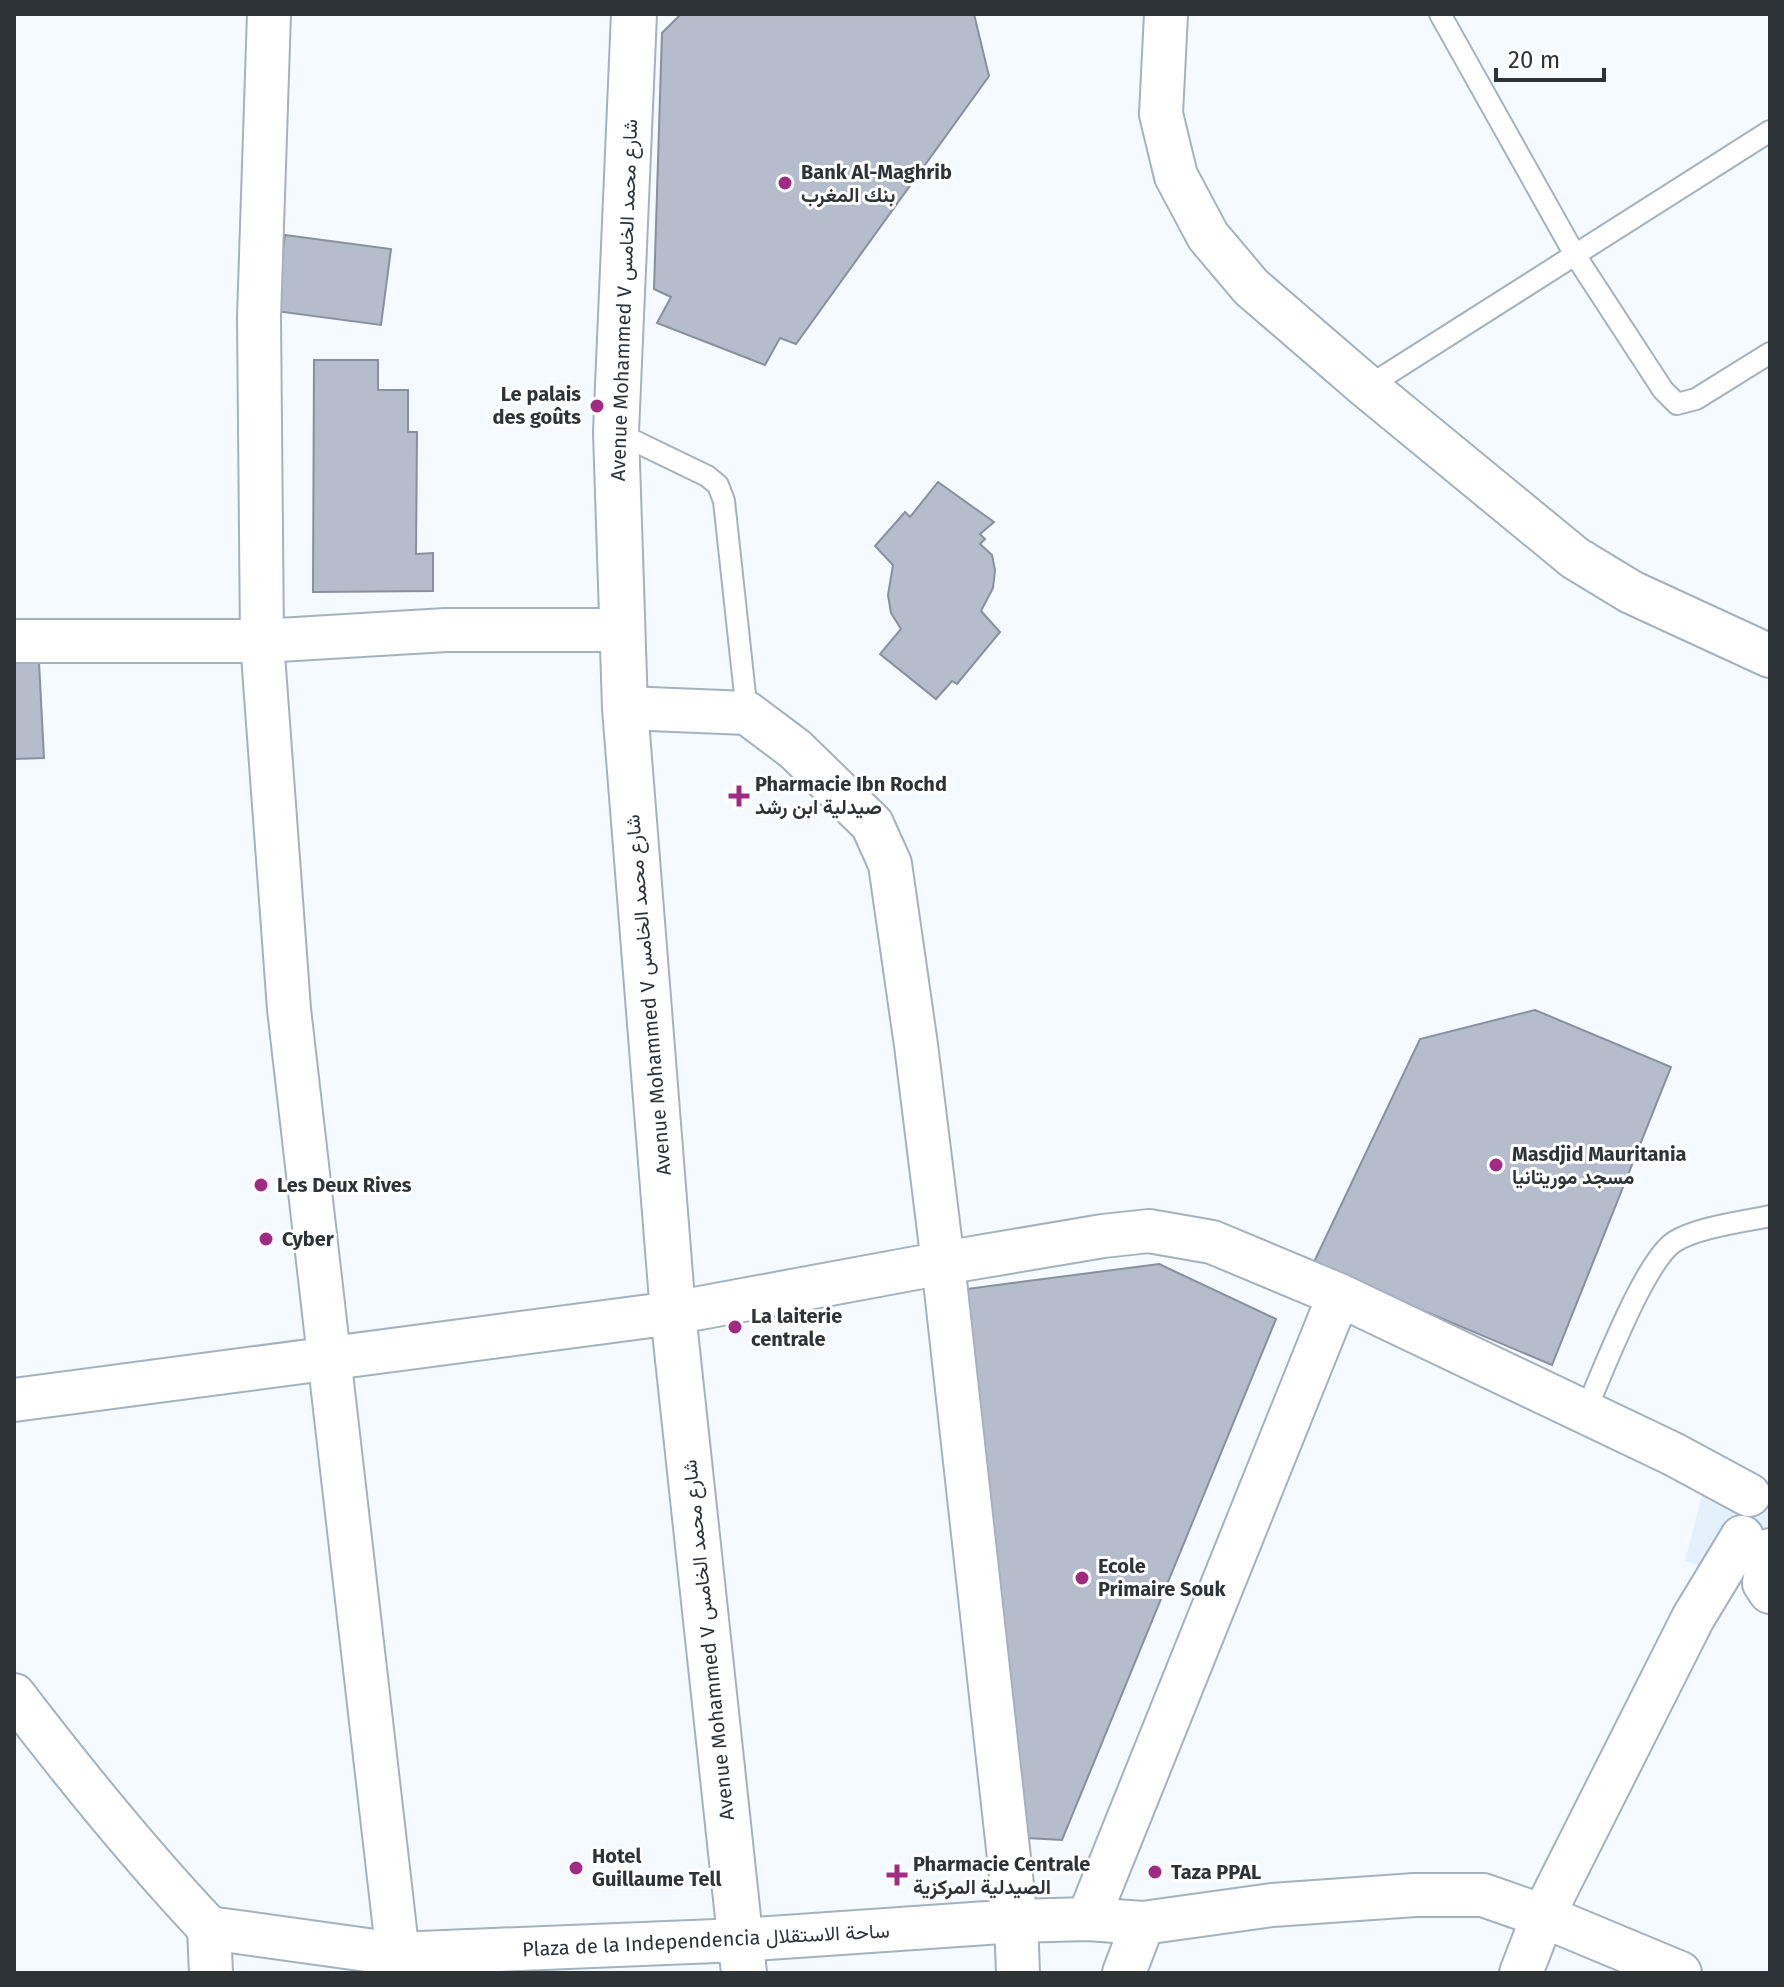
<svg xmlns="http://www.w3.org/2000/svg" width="1784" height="1987" font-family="'Fira Sans',Vazirmatn,sans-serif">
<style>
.built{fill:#e4f1fc}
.building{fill:#b5bdcc;stroke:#888f9e;stroke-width:2}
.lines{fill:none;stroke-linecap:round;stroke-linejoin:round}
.service-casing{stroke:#a4b2be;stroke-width:24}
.minor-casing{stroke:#a4b2be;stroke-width:46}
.tertiary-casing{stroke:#a4b2be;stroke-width:48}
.service{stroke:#fff;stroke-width:20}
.minor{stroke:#fff;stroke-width:42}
.tertiary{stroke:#fff;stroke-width:44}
.poi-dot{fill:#a12a82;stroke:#fff;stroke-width:3}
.labels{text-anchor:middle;stroke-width:6;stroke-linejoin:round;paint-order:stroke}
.poi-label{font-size:20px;font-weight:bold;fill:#2e3338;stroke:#fff;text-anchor:start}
.street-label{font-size:20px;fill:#2e3338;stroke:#fff}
</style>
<rect width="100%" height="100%" fill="#f4faff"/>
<polygon class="built" points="1708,1472 1770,1491 1770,1591 1685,1561"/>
<g class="building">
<polygon points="681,14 974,14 989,76 796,344 780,338 765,365 657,323 671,297 654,289 662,33"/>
<polygon points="285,235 391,249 381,325 275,311"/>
<polygon points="314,360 378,360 378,390 408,390 408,432 417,432 416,554 433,553 433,591 313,592"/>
<polygon points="938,482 994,522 980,534 985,539 980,544 992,555 995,570 993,588 981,611 1000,632 957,684 952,681 936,699 880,654 901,629 891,613 888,595 893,565 875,546 905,512 910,517"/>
<polygon points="38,643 44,758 14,759 14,644"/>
<polygon points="1535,1010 1671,1067 1552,1365 1313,1264 1420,1039"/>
<polygon points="1159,1264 1276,1319 1062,1840 1027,1838 959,1290"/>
</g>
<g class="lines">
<defs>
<g id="service">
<polyline points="1440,14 1575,255 1663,390 1677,404 1696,399 1770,353"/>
<polyline points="1367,387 1770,131"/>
<polyline points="616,432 707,476 718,485 724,501 747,713"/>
<path d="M1585,1412C1602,1374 1644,1262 1674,1242C1698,1227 1742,1222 1770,1216"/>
</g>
<g id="minor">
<polyline points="269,14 259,317 262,641 289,1009 400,1973"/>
<polyline points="1166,14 1161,114 1176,176 1208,236 1251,287 1367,387 1575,558 1631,592 1770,656"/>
<polyline points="14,641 262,641 446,630 623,630"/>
<polyline points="625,708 747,713 795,749 872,824 890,864 916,1045 943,1263 1016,1921 1018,1973"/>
<polyline points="14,1400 673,1313 943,1263 1103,1236 1149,1231 1212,1242 1339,1295 1673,1454 1749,1495"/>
<polyline points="1770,1550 1764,1583 1770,1592"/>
<path d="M14,1695C76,1776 139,1854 209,1928"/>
<polyline points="1088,1919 1339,1295"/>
<polyline points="209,1928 396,1954 740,1940 1016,1921 1088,1919 1143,1923 1272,1905 1415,1895 1483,1895 1543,1916 1680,1973"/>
<polyline points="209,1928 211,1973"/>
<polyline points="1124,1973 1143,1923"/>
<polyline points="1521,1973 1543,1916 1693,1618 1742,1537"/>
</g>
<polyline id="tertiary" points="634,14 616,432 625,708 673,1313 744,1973"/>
</defs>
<use href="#service" class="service-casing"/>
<use href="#minor" class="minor-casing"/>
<use href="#tertiary" class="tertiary-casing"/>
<use href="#service" class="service"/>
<use href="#minor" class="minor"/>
<use href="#tertiary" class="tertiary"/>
</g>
<g class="poi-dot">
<circle cx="785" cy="183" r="8"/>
<circle cx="597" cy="406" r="8"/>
<path d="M735 784h8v8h8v8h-8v8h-8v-8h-8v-8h8z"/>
<circle cx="1496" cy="1165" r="8"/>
<circle cx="261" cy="1185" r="8"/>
<circle cx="266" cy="1239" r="8"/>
<circle cx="735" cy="1327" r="8"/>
<circle cx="1082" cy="1578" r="8"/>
<circle cx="576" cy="1868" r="8"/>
<circle cx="1155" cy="1872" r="8"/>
<path d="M893 1863h8v8h8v8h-8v8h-8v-8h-8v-8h8z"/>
</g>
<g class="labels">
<g class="poi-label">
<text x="801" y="179">Bank Al-Maghrib<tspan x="801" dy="23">بنك المغرب</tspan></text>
<text x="581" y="401" text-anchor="end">Le palais<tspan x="581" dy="23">des goûts</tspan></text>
<text x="755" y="791">Pharmacie Ibn Rochd<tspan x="755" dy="23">صيدلية ابن رشد</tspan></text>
<text x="1512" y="1161">Masdjid Mauritania<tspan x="1512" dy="23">مسجد موريتانيا</tspan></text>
<text x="277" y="1192">Les Deux Rives</text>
<text x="282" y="1246">Cyber</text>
<text x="751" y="1323">La laiterie<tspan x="751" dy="23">centrale</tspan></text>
<text x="1098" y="1573">Ecole<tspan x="1098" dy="23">Primaire Souk</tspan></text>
<text x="592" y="1863">Hotel<tspan x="592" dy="23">Guillaume Tell</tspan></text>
<text x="913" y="1871">Pharmacie Centrale<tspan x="913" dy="23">الصيدلية المركزية</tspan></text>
<text x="1171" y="1879">Taza PPAL</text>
</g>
<g class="street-label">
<text transform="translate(624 300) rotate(-88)" y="7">Avenue Mohammed V شارع محمد الخامس</text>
<text transform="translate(648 995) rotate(-95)" y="7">Avenue Mohammed V شارع محمد الخامس</text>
<text transform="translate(708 1640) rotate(-96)" y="7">Avenue Mohammed V شارع محمد الخامس</text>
<text transform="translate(706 1940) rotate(-3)" y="7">Plaza de la Independencia ساحة الاستقلال</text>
</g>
</g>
<rect width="1784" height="1987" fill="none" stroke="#2e3338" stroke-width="32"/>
<path d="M1496 68v12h108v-12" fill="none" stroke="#2e3338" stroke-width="4"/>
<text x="1508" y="68" font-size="24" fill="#2e3338" stroke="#ffffff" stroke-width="6" paint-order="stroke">20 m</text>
</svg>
